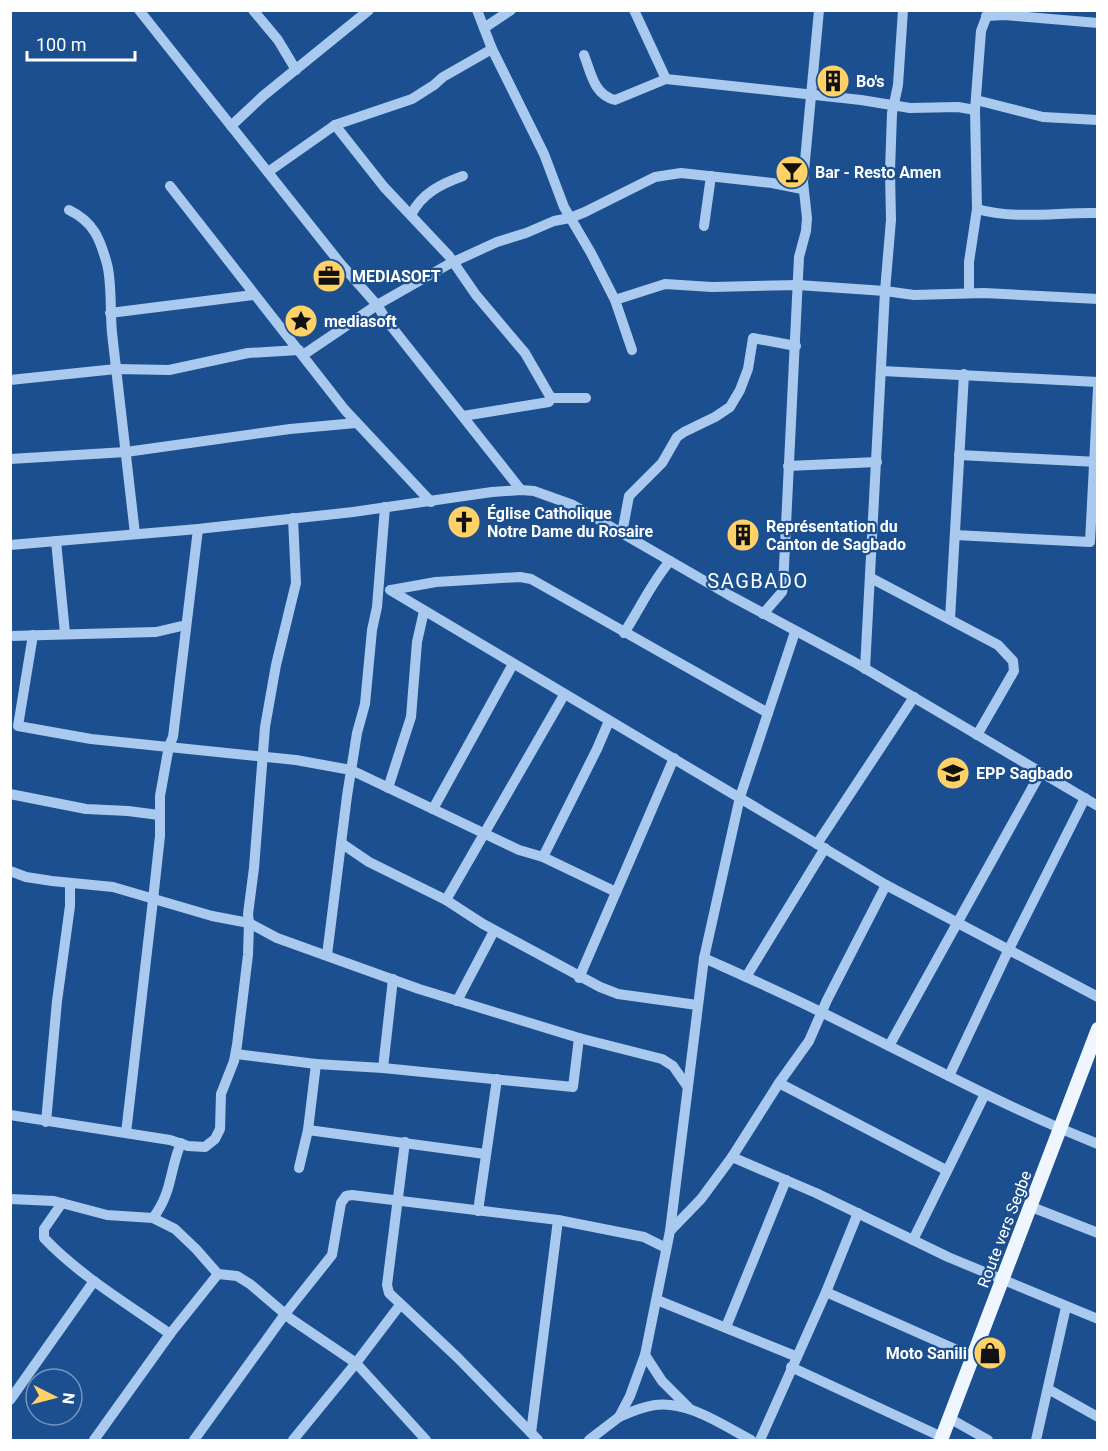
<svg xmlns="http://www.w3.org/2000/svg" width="1108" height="1451" font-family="Roboto,sans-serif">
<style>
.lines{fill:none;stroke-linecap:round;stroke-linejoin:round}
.minor{stroke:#a9c9ee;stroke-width:10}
.major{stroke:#f0f6ff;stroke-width:14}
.labels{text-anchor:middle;stroke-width:4.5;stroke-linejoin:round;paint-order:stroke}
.poi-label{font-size:16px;font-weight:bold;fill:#fff;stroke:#1b4f8f;text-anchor:start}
.street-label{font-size:16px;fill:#fff;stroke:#1b4f8f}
.quarter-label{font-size:20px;letter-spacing:1.5px;fill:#fff;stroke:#1b4f8f}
</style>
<rect width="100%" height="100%" fill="#1b4f8f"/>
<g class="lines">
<g class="minor">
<polyline points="139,10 340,263 377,305 387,321 521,490"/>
<polyline points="253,10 278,40 296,70"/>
<polyline points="477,10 492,49 544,154 564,207 591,253 615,300 665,284 712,287 798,285 885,291 914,295 984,293 1098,299"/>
<polyline points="634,10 666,79 861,100 910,108 958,107 975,110"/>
<polyline points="986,16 1005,15 1098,23"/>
<polyline points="484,28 511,10"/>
<path d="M584,55C591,73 594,95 615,100L666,79"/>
<polyline points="976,100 1043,117 1098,120"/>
<polyline points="335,125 384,187 449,256 476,295 525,353 551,398"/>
<polyline points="231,126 263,96 369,10"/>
<polyline points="268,172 335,125 412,99 434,85 443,77 492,49"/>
<polyline points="170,186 345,410 431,502"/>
<path d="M977,209C1015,220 1058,212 1098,213"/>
<path d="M69,210C94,222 100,239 107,264C112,282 110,313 112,333C120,400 127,467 135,534"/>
<path d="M411,215C422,193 441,184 463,176"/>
<polyline points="704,226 711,176"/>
<polyline points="969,293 969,262 977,209 975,110 981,31 989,10"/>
<polyline points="615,300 632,350"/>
<polyline points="110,313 253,295"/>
<polyline points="303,355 377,305 449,264 497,242 526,233 554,221 570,218 585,212 655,177 681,173 772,183 802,189"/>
<polyline points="882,371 1098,382"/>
<polyline points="10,380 116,369 169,370 248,353 299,350"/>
<polyline points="463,416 549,402 551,398 586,398"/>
<polyline points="959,455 1098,462"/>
<polyline points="10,459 126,452 290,429 356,423"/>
<polyline points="788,466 877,462"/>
<polyline points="622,533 629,496 662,463 677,437 684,432 715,417 730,407 740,390 748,369 753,338 796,346"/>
<polyline points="955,535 1090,542 1098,388"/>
<polyline points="56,541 65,633"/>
<polyline points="10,545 198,529 353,512 492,492 521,490 534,491 573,505 729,595 854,662 1098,806"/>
<polyline points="871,578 998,645 1013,661 1014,671 977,735"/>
<polyline points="390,590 886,885 1098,997"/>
<polyline points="391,590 436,582 520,577 531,579 768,713"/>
<polyline points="763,614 782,592 783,587 799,257 806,231 807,218 803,182 819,10"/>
<polyline points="950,619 964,374"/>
<path d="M624,633C640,609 651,583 670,561"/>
<polyline points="33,635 18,726 91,739 296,760 351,770 519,850 543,857 616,892"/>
<polyline points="10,636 156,632 186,625"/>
<polyline points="865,669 885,291 891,220 890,171 892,113 898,85 903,10"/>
<polyline points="388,788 411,717 417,642 424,611"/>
<polyline points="10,794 86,809 128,811 159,815"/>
<polyline points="433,809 513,664"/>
<polyline points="341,843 369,862 446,900 483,924 600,987 618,994 697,1005"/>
<polyline points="817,844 914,697"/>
<polyline points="543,857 597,749 609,721"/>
<polyline points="10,871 26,877 52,881 113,887 212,916 249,923 277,938 419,989 579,1038 662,1059 673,1066 687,1086"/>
<polyline points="446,900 564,695"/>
<polyline points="327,955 347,796 357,733 365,704 372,630 377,607 385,507"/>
<path d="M704,958C744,976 785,994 825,1014C915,1058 1004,1107 1098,1144"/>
<polyline points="746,977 825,848"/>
<polyline points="579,978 674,758"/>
<polyline points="457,1001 494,931"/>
<polyline points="889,1046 1041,772"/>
<polyline points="236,1054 316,1064 383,1068 573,1087 579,1038"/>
<polyline points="383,1068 393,979"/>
<polyline points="949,1076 1008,951 1085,798"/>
<polyline points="779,1083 946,1170"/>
<polyline points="10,1115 170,1140 188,1146 205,1147 215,1139 220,1129 221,1094 234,1061 237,1045 248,955 249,923 248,914 254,868 265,727 276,665 296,583 293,518"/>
<polyline points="46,1122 57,1001 70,906 70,883"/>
<polyline points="308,1130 485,1154"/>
<polyline points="126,1133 153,900 160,836 160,796 169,746 173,737 198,529"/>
<polyline points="405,1142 387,1285 389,1293 458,1358 538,1440"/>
<polyline points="732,1157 816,1193 948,1257 1098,1319"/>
<polyline points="299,1168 308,1130 316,1064"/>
<polyline points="10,1199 54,1201 107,1215 153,1218 175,1229 196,1249 218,1274 237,1276 250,1284 291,1319 356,1363 426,1440"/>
<path d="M62,1203L44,1229V1238C80,1276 128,1304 170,1334"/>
<polyline points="1029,1206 1098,1233"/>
<polyline points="478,1211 497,1079"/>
<path d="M153,1218C173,1191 169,1171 181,1143"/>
<polyline points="670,1231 701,1199 732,1157 779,1083 809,1041 827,1000 886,885"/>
<polyline points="913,1240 985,1094"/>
<polyline points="826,1292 973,1357"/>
<polyline points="657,1300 795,1356"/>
<polyline points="726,1327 786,1180"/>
<polyline points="645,1355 662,1381 690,1409"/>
<polyline points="791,1367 942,1437"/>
<polyline points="1048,1389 1098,1417"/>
<polyline points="10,1400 94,1281"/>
<path d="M619,1417C630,1412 642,1407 655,1405C689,1401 722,1425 751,1440"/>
<polyline points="949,1418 988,1440"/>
<polyline points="531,1433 558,1220"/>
<polyline points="94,1440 170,1334 218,1274"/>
<polyline points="194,1440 285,1314 332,1255 341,1203 346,1196 352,1195 558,1220 644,1237 666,1248"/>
<polyline points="293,1440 356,1363 400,1305"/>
<polyline points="589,1440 619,1417 630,1396 645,1355 670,1231 704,958 740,797 795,632"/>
<polyline points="760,1440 826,1292 858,1213"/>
<polyline points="1036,1440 1066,1307"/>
</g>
<polyline class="major" points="941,1440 1098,1029"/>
</g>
<defs>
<symbol id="building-disc" viewBox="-11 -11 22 22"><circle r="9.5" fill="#ffd166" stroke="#1b4f8f"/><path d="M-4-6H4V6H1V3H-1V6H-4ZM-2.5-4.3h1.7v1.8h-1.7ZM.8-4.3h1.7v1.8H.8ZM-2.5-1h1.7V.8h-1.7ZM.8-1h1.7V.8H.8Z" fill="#111"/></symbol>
<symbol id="bar-disc" viewBox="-11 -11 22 22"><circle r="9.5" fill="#ffd166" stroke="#1b4f8f"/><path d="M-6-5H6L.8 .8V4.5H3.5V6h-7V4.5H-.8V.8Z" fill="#111"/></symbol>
<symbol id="office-disc" viewBox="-11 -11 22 22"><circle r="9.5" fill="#ffd166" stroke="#1b4f8f"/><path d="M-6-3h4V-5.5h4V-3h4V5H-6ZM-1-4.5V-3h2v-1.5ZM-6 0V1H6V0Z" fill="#111"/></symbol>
<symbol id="sight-disc" viewBox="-11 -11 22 22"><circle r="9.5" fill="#ffd166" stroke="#1b4f8f"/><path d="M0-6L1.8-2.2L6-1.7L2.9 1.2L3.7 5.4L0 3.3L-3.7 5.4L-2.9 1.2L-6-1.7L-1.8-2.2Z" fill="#111"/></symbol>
<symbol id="church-disc" viewBox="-11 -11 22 22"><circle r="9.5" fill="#ffd166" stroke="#1b4f8f"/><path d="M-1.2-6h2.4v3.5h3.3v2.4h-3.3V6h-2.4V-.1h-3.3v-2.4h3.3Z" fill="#111"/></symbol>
<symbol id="school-disc" viewBox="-11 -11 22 22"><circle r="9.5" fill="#ffd166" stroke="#1b4f8f"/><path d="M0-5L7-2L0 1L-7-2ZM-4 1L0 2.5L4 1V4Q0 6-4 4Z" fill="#111"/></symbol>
<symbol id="shop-disc" viewBox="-11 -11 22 22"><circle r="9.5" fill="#ffd166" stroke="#1b4f8f"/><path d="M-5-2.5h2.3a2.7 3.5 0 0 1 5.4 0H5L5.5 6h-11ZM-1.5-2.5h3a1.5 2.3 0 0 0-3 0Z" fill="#111"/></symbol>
</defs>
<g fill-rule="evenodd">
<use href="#building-disc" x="814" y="62" width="38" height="38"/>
<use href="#bar-disc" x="773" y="153" width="38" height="38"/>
<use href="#office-disc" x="310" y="257" width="38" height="38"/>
<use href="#sight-disc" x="282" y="302" width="38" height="38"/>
<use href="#church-disc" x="445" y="503" width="38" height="38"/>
<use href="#building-disc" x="724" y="516" width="38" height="38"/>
<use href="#school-disc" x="934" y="754" width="38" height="38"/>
<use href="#shop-disc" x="971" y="1334" width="38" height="38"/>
</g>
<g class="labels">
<g class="poi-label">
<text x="856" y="87">Bo's</text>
<text x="815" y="178">Bar - Resto Amen</text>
<text x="352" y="282">MEDIASOFT</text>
<text x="324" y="327">mediasoft</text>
<text x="487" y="519">Église Catholique<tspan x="487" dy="18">Notre Dame du Rosaire</tspan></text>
<text x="766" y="532">Représentation du<tspan x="766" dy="18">Canton de Sagbado</tspan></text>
<text x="976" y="779">EPP Sagbado</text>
<text x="967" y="1359" text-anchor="end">Moto Sanili</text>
</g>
<g class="street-label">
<text transform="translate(1004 1229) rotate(-69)" y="6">Route vers Segbe</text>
</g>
<g class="quarter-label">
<text x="758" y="588">SAGBADO</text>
</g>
</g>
<rect width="1108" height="1451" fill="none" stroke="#ffffff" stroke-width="24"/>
<g transform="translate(54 1397) rotate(96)"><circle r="28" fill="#1b4f8f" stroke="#7695bc" stroke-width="1.5"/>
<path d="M0-4.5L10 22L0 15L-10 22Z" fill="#ffd166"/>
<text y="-9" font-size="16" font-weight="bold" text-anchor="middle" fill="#ffffff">N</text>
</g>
<path d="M27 51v9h108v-9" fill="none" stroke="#ffffff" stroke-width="3"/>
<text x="36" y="51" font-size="18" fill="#ffffff" stroke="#1b4f8f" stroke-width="4.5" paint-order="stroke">100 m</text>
</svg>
